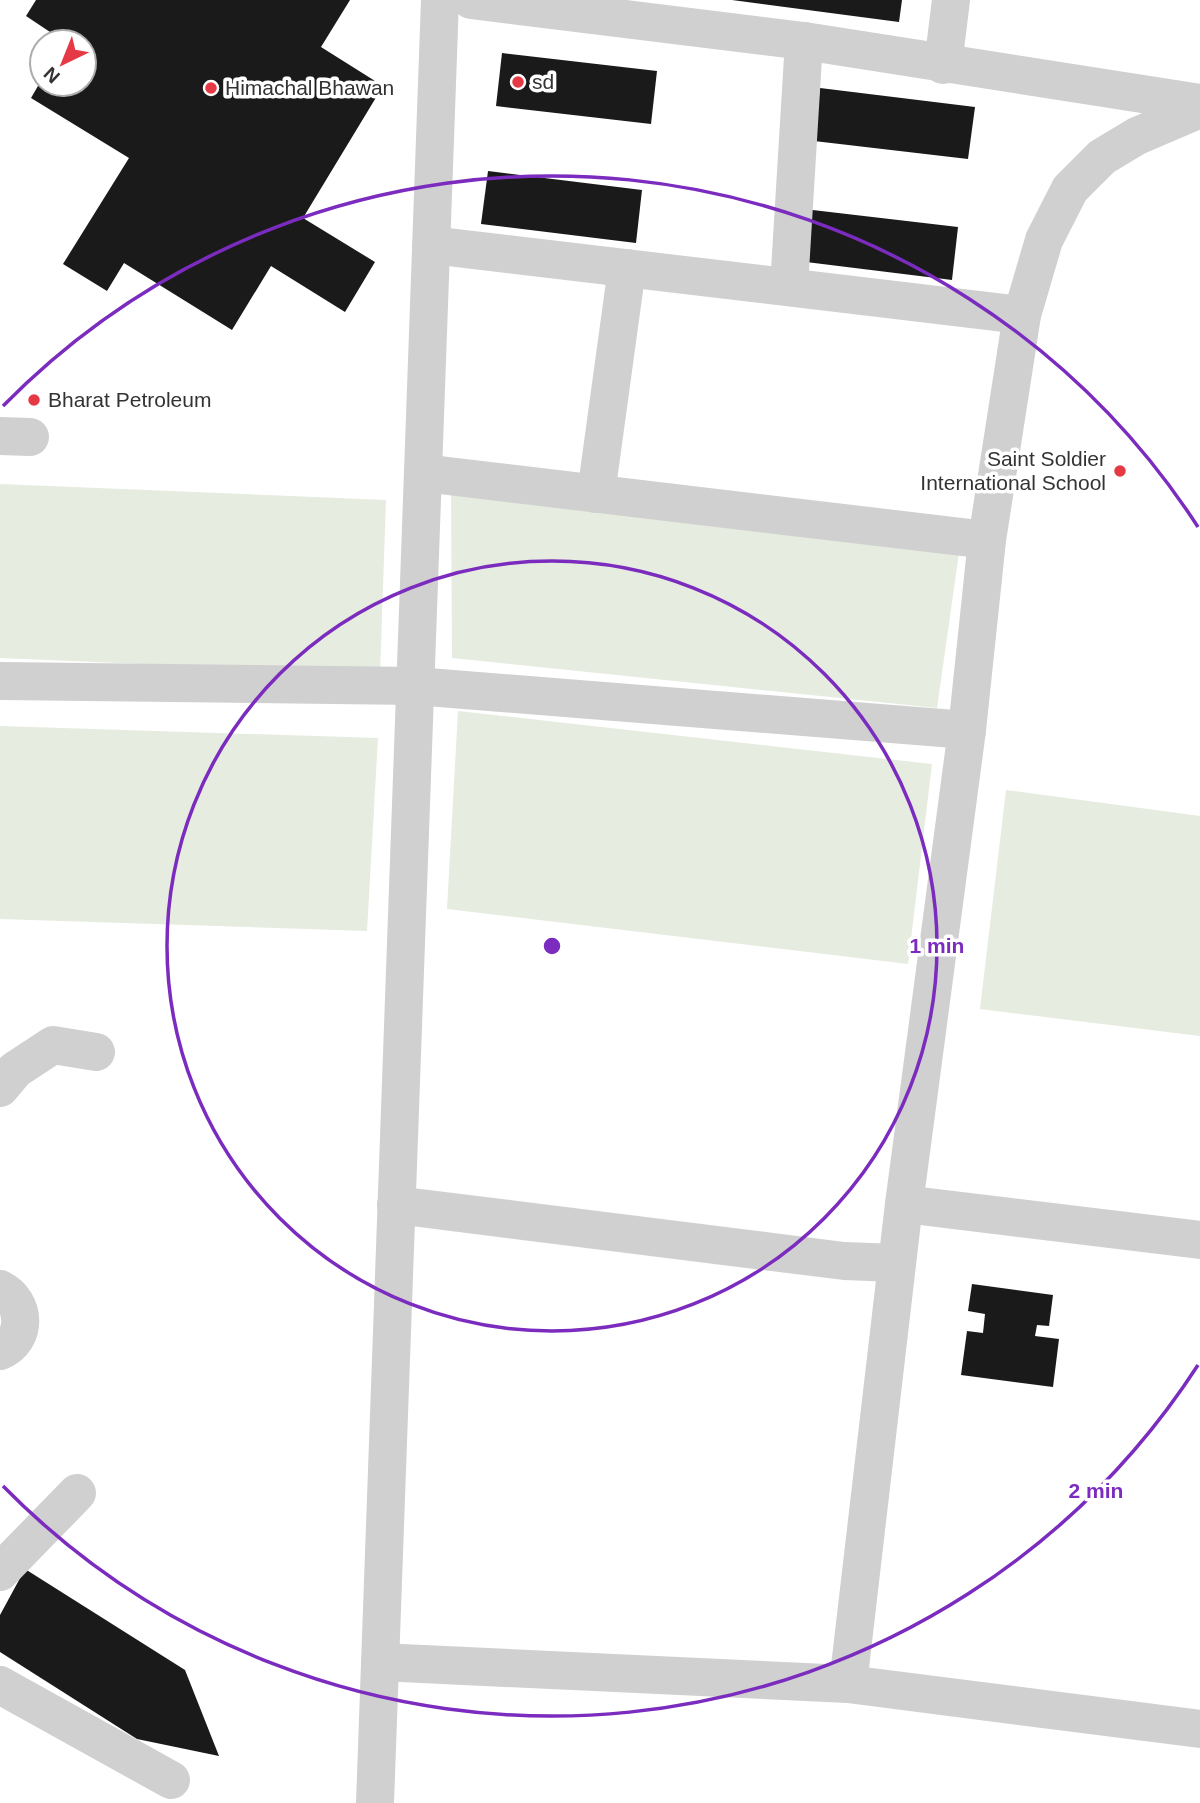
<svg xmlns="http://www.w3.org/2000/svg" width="1200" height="1803" font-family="Helvetica,sans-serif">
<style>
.green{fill:#e6ecdf}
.building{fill:#1a1a1a}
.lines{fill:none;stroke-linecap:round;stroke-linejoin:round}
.minor{stroke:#d0d0d0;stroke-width:38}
.ring{fill:none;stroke:#7b2cbf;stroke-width:3.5}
.poi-dot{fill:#e63946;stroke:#fff;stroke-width:2.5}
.labels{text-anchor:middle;stroke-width:7;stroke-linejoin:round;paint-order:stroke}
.poi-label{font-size:21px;fill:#333;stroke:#fff;text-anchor:start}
.centre{fill:#7b2cbf;stroke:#fff;stroke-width:3.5}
.ring-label{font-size:21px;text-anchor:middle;font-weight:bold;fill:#7b2cbf;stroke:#fff;stroke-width:7;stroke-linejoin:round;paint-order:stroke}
</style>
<rect width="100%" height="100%" fill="#fff"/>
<g class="green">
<polygon points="0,484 386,500 380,674 0,658"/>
<polygon points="451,489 959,553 937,708 452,658"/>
<polygon points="458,711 932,764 908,964 447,909"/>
<polygon points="0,726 378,738 367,931 0,919"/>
<polygon points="1006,790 1200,816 1200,1036 980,1009"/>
</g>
<g class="building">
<polygon points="36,0 350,0 321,47 383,86 303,218 375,262 345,312 271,266 232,330 124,263 107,291 63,264 129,158 31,98 42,79 42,84 84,84 84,42 65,42 26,16"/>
<polygon points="732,0 902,0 899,22"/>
<polygon points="502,53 657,71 651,124 496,106"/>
<polygon points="820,88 975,107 968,159 814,141"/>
<polygon points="488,171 642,190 636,243 481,224"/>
<polygon points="804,209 958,227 952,280 798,261"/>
<polygon points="972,1284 1053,1295 1049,1326 1037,1325 1035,1336 1059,1339 1053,1387 961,1375 967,1331 983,1333 985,1314 968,1311"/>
<polygon points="25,1569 185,1670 219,1756 137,1739 0,1652 0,1615"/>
</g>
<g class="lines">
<g class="minor">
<polyline points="471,0 804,41 1200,103"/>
<polyline points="943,65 951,0"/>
<polyline points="431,245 1022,315"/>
<polyline points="789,287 804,41"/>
<polyline points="0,436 30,437"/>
<polyline points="423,473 987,540"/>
<polyline points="596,494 627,268"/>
<polyline points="0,681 415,686 967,730"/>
<polyline points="0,1088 15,1070 53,1045 96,1052"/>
<polyline points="904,1204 1200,1240"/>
<polyline points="396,1205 844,1261 897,1263"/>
<path d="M0,1289C26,1302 28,1339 0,1351"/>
<polyline points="0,1572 77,1493"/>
<polyline points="380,1662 848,1684 1200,1729"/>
<polyline points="848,1684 904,1204 967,730 987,540 1022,315 1044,240 1070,189 1102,157 1137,136 1200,109"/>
<polyline points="0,1685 171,1780"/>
<polyline points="375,1803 440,0"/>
</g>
</g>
<g class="ring">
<circle cx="552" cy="946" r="385"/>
<path d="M1198 1365A770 770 0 0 1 3 1486M3 406A770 770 0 0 1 1198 527"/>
</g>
<g class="poi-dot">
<circle cx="518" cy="82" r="7"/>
<circle cx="211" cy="88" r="7"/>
<circle cx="34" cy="400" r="7"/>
<circle cx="1120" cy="471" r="7"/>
</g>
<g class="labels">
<g class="poi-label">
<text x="532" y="89">sd</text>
<text x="225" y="95">Himachal Bhawan</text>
<text x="48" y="407">Bharat Petroleum</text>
<text x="1106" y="466" text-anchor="end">Saint Soldier<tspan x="1106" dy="24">International School</tspan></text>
</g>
</g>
<circle cx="552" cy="946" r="10" class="centre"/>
<g class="ring-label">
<text x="937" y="953">1 min</text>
<text x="1096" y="1498">2 min</text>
</g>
<g transform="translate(63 63) rotate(223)"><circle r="33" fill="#ffffff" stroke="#adadad" stroke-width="2"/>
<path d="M0-5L12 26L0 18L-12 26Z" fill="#e63946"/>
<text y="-10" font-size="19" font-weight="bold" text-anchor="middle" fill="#333333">N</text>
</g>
</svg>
